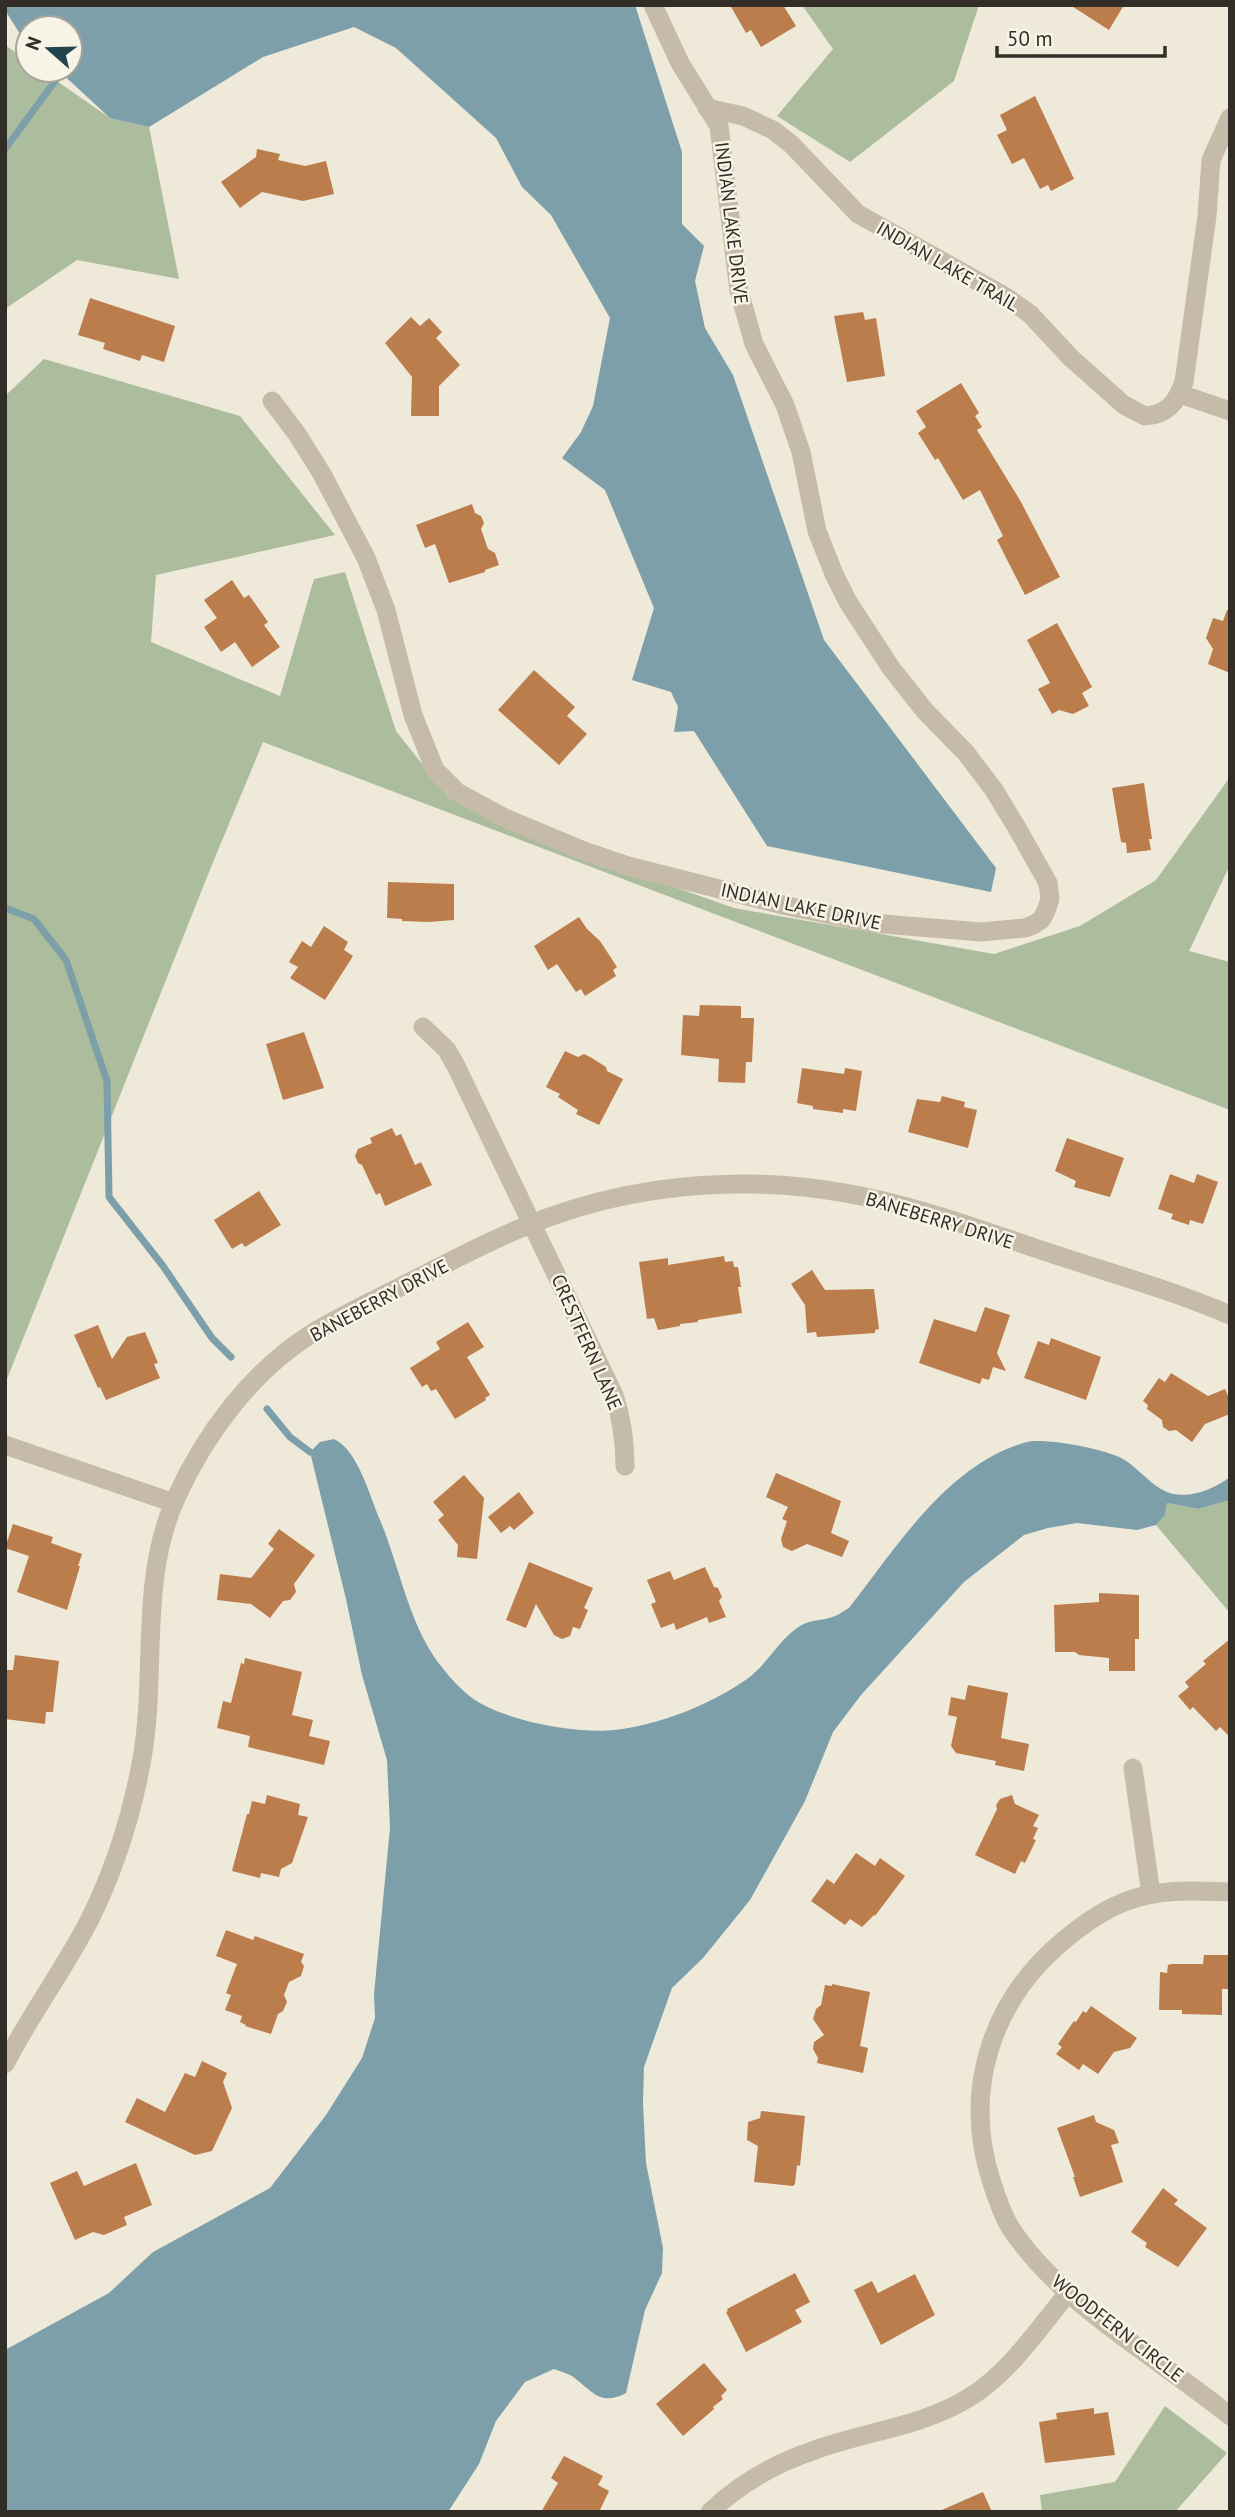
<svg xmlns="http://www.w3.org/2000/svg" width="1235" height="2517" font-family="'PT Sans',sans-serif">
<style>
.green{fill:#abbd9c}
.water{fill:#7c9faa}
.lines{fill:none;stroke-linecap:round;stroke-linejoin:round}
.stream{stroke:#7c9faa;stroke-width:7}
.building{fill:#bb7d4c}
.minor{stroke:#c6bba8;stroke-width:19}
.labels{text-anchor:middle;stroke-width:5;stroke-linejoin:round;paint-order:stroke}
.street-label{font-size:19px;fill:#332d27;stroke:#f7f3e6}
</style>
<rect width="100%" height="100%" fill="#efe9da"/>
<g class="green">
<polygon points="802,5 979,5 954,81 850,162 777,116 833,49"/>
<polygon points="5,45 28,61 28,70 41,70 110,118 149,127 179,279 77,260 5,309"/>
<polygon points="44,359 240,416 335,535 156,575 151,642 280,696 314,579 345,572 396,731 449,798 600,861 734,908 994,954 1080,926 1156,880 1230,777 1230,865 1189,951 1230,962 1230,1110 263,742 209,872 5,1384 5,396"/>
<polygon points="1230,1500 1230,1613 1156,1525 1165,1515 1167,1503 1198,1509"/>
<polygon points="1165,2406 1227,2453 1175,2512 1042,2512 1040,2495 1115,2482"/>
</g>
<g class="water">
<polygon points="5,5 635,5 682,152 682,224 704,246 695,281 705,328 733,375 824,640 996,868 991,892 767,846 694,731 674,732 678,707 671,692 632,680 654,608 605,490 562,458 581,432 593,406 610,318 551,215 522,187 496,138 396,48 354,27 263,57 149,127 110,118 58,70 70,70 70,28 28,28 28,41 20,34 5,10"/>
<path d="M334,1439C358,1450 370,1497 380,1520C401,1570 409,1629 445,1671C451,1679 459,1687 467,1694C497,1720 575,1734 614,1730C659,1725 710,1705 747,1679C767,1665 779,1639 800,1626C811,1619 824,1621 835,1616C840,1614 845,1610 849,1608C892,1553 935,1484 1000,1452C1009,1448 1025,1441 1035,1441C1055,1440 1106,1449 1123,1459C1137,1467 1147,1481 1161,1489C1182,1502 1212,1491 1230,1477V1500L1198,1509L1167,1503L1165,1515L1156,1525L1137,1530L1077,1523L1048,1528L1024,1535L964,1582L861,1695L833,1732L805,1801L750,1900L703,1958L672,1988L644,2067L643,2103L646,2163L663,2248L662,2273L645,2310L626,2393C598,2408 591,2388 570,2375C566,2373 559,2371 554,2369L525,2382L496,2421L479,2464L448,2512H5V2350L109,2293L153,2252L270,2188L326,2115L362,2058L375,2018L374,1994L390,1828L387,1760L362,1675L346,1599L310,1452L320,1442Z"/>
</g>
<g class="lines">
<g class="stream">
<polyline points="5,149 61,73"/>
<polyline points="5,908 34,919 66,960 107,1081 109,1197 163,1266 212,1338 231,1357"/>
<polyline points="267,1409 290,1437 310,1452"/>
</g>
</g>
<g class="building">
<polygon points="730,5 783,5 796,26 761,47 751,30 746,33"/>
<polygon points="1070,5 1124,5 1109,30"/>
<polygon points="1035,96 1074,179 1051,191 1048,185 1040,189 1024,158 1012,164 997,135 1007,130 1000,115"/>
<polygon points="257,149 280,154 278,160 305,166 326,161 334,194 303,201 262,192 240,208 221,182 256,157"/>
<polygon points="90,298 175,326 164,362 142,355 140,361 103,349 105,343 78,335"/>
<polygon points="863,312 865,320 876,318 885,376 847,382 834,316"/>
<polygon points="411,317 420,326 429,318 442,332 436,338 460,365 439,386 439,416 411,416 412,377 385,343"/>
<polygon points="961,383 979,413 975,416 982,427 977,430 1021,502 1060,577 1025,595 997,540 1003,536 980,490 963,500 938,458 935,460 918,433 926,427 916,411"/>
<polygon points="472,504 475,513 481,516 484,523 481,529 488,549 495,553 499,565 485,570 485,572 449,583 435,544 425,548 416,525"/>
<polygon points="232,580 244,598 249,595 268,622 264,625 280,647 252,667 235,642 221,652 204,627 217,618 204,600"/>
<polygon points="1227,610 1230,610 1230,673 1208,664 1213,649 1206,638 1213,618 1223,621"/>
<polygon points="1057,623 1092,687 1082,693 1089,706 1073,714 1059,710 1052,714 1038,689 1050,683 1027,640"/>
<polygon points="534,670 575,707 567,716 587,734 559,765 498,710"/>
<polygon points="1144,783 1152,839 1149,839 1151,850 1127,853 1126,843 1121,842 1112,788"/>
<polygon points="388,882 454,884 454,920 429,922 402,921 402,919 387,918"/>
<polygon points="579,917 587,929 600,941 617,967 613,970 616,976 585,996 581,989 576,992 557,964 548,970 534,946"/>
<polygon points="324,926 348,942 344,950 353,956 325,1000 290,978 298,967 289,962 302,941 311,947"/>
<polygon points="700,1005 741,1006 741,1018 754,1018 752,1062 746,1062 745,1083 718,1082 719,1059 681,1055 683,1015 699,1016"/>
<polygon points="304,1032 324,1088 283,1100 266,1044"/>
<polygon points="565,1051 578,1057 584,1054 592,1058 606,1067 607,1071 623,1079 599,1125 576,1114 578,1110 558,1097 560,1094 546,1087"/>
<polygon points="802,1068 844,1074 845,1068 862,1071 856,1111 843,1109 843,1113 813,1109 813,1106 797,1103"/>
<polygon points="942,1096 965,1102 964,1107 977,1110 968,1148 908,1132 917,1099 940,1102"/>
<polygon points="392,1128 396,1136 401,1134 415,1165 421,1162 432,1185 385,1206 380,1193 376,1195 362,1165 358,1163 355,1156 358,1149 372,1143 370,1138"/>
<polygon points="1067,1138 1124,1158 1110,1197 1074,1187 1076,1181 1055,1171"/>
<polygon points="1170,1174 1194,1183 1197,1174 1218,1182 1203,1224 1190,1220 1189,1225 1171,1219 1173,1214 1158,1209"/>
<polygon points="259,1191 281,1225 245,1247 242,1243 232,1249 214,1220"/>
<polygon points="724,1256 725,1262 733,1261 734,1267 738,1267 741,1287 738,1287 742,1313 698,1320 698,1322 680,1324 680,1326 658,1330 654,1318 647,1319 639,1262 668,1258 668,1265"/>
<polygon points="812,1270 825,1290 874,1289 879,1329 875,1330 875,1333 817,1337 816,1332 807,1333 805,1305 791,1284"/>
<polygon points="985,1307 1010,1315 997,1353 1006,1371 993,1367 989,1380 982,1378 980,1384 919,1363 934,1319 976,1332"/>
<polygon points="468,1322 484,1347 467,1357 490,1395 485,1398 486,1400 455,1419 436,1389 431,1391 427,1384 422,1387 410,1368 440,1349 436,1342"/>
<polygon points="98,1325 112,1359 127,1337 145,1332 158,1363 154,1364 160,1378 106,1400 100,1387 98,1388 74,1335"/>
<polygon points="1051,1338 1101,1357 1086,1400 1024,1378 1038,1341 1049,1345"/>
<polygon points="1171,1373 1208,1396 1225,1389 1230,1400 1230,1414 1205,1424 1192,1442 1176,1430 1169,1431 1163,1427 1162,1420 1147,1409 1148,1405 1143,1401 1159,1378 1165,1382"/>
<polygon points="776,1473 841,1501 831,1533 849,1541 842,1557 807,1544 792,1551 783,1547 781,1539 787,1521 782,1519 788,1507 766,1497"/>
<polygon points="464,1475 484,1498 477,1559 457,1557 458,1545 438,1520 444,1515 433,1502"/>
<polygon points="519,1492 534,1513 514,1530 510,1526 501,1533 488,1517"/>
<polygon points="13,1524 53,1537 51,1543 82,1554 78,1566 80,1566 67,1610 17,1592 29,1556 5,1548"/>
<polygon points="279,1529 315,1555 294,1584 296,1592 290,1600 283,1601 270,1618 251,1604 217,1600 220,1574 251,1578 274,1549 268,1544"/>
<polygon points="529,1562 593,1588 584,1608 588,1610 580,1629 573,1627 570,1636 562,1639 554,1635 536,1604 526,1628 506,1620"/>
<polygon points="705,1567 714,1587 718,1588 722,1597 719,1601 726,1617 709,1623 707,1617 676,1630 674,1623 661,1628 651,1604 656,1602 647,1580 670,1571 674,1580"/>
<polygon points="1099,1593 1139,1595 1139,1639 1135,1639 1135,1671 1109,1671 1109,1658 1079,1655 1075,1652 1055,1652 1054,1605 1099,1602"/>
<polygon points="1230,1639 1230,1737 1220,1727 1216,1731 1193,1707 1190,1710 1178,1696 1189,1687 1185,1682 1206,1664 1203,1661"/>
<polygon points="15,1655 59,1661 53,1712 46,1712 45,1724 5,1719 5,1670 13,1670"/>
<polygon points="245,1658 302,1672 292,1715 313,1720 309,1736 330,1741 324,1765 248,1747 250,1736 217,1728 223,1701 231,1703 241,1663 244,1664"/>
<polygon points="968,1685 1008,1693 1001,1738 1029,1744 1024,1771 995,1765 996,1761 956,1753 951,1746 957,1717 948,1715 951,1697 965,1700"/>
<polygon points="267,1795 300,1804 298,1815 308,1817 292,1863 281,1869 279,1877 261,1873 260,1878 232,1871 247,1814 249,1814 252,1801 265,1804"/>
<polygon points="1012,1795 1015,1804 1039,1815 1033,1826 1038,1828 1033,1839 1036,1840 1025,1863 1021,1861 1015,1874 975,1855 997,1809 996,1805 1000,1799"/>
<polygon points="856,1853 875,1866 880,1858 905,1876 875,1916 874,1915 862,1927 850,1919 845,1925 811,1901 827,1879 834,1884"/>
<polygon points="226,1930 253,1940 255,1936 304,1954 301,1962 304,1966 301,1976 289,1982 284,1995 287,2002 283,2011 278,2014 271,2034 245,2026 246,2025 240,2022 242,2016 225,2010 231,1995 226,1993 237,1964 216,1956"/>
<polygon points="1204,1955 1229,1955 1228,1989 1222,1989 1222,2015 1182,2014 1182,2010 1159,2010 1160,1972 1167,1973 1168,1965 1171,1964 1203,1964"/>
<polygon points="832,1984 870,1992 860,2046 868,2048 863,2073 817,2063 818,2058 813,2049 814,2042 824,2035 813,2019 816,2009 821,2005 825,1985 832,1986"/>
<polygon points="1091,2006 1137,2038 1130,2048 1114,2052 1098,2074 1083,2064 1079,2070 1056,2054 1062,2047 1058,2044 1074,2021 1076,2022 1083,2011 1086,2013"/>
<polygon points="202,2061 227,2073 223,2082 232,2108 212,2151 195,2155 125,2122 137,2098 165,2112 185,2073 195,2077"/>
<polygon points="761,2111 805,2116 800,2166 797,2165 795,2184 793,2186 754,2182 758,2146 747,2140 748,2122 760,2118"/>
<polygon points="1094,2115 1096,2122 1114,2130 1119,2143 1111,2145 1123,2182 1080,2197 1073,2177 1075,2177 1057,2128"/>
<polygon points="136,2163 152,2205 124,2217 127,2225 104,2235 93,2232 75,2240 50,2183 77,2171 84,2186"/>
<polygon points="1163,2188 1178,2200 1174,2204 1207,2228 1178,2267 1145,2247 1147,2243 1131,2232"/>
<polygon points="795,2273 810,2302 795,2310 802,2322 746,2352 726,2312 728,2311 727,2309"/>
<polygon points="915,2274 935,2315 881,2345 854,2290 872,2281 878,2293"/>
<polygon points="704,2363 727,2390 721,2396 723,2399 713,2407 714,2409 683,2436 656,2404"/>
<polygon points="1094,2408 1094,2414 1108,2412 1115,2455 1045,2463 1039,2422 1057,2419 1056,2413"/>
<polygon points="564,2456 603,2476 598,2485 609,2491 599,2512 541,2512 558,2483 551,2478"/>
<polygon points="983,2492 992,2512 937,2512"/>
</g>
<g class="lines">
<g class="minor">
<path d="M707,108L743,116L773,130L791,144L858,214L1006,297L1030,314L1071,358L1124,405L1145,416C1167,415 1177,402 1184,382L1207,216L1211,160L1230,118"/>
<polyline points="1180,394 1230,411"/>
<polyline points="272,401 297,434 322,474 366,558 386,610 413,715 435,770 457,792 505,818 584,851 628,866 787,906 871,923 981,932 1025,928 1033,925 1041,920 1046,911 1050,899 1048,883 1017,828 994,790 966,753 925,711 891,668 848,602 834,574 817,531 801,452 785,405 754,344 739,291 719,126 680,63 653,5"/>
<path d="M423,1027L447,1050L456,1066L614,1395C622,1419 625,1440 625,1466"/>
<polyline points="5,1445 174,1503"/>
<polyline points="1133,1768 1151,1894"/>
<path d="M1230,1892C1196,1891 1163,1888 1130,1900C1106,1908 1083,1924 1063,1941C990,2002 962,2093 992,2183C997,2198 1002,2214 1010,2227C1061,2305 1158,2357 1230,2416"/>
<path d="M5,2064C31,2013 66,1967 91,1917C115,1868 131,1817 141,1764C158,1675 138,1582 176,1498C205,1434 251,1372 311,1334C342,1315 375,1300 406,1284C457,1258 507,1231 561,1213C650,1183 753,1176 845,1193C910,1204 972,1227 1035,1248C1099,1270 1167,1288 1230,1315"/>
<path d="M710,2512C739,2484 776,2463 815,2450C866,2431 922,2427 970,2397C1010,2372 1038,2329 1068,2293"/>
</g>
</g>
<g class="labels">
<g class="street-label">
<text transform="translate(732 223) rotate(83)" y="7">INDIAN LAKE DRIVE</text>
<text transform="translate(948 266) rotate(30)" y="7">INDIAN LAKE TRAIL</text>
<text transform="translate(801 906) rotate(12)" y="7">INDIAN LAKE DRIVE</text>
<text transform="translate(940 1220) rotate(17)" y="7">BANEBERRY DRIVE</text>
<text transform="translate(379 1300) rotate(-28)" y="7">BANEBERRY DRIVE</text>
<text transform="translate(587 1342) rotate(66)" y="7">CRESTFERN LANE</text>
<text transform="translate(1118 2328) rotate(38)" y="7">WOODFERN CIRCLE</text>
</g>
</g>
<rect width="1235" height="2517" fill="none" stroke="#332d27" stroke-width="14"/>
<g transform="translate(49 49) rotate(290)"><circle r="33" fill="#f7f3e6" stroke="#a9a49a" stroke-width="2"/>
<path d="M0-5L12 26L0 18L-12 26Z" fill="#204551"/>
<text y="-10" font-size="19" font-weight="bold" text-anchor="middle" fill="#332d27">N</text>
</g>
<path d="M997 46v10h168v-10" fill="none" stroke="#332d27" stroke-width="3.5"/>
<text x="1007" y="46" font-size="21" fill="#332d27" stroke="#f7f3e6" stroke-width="5" paint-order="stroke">50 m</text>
</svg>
